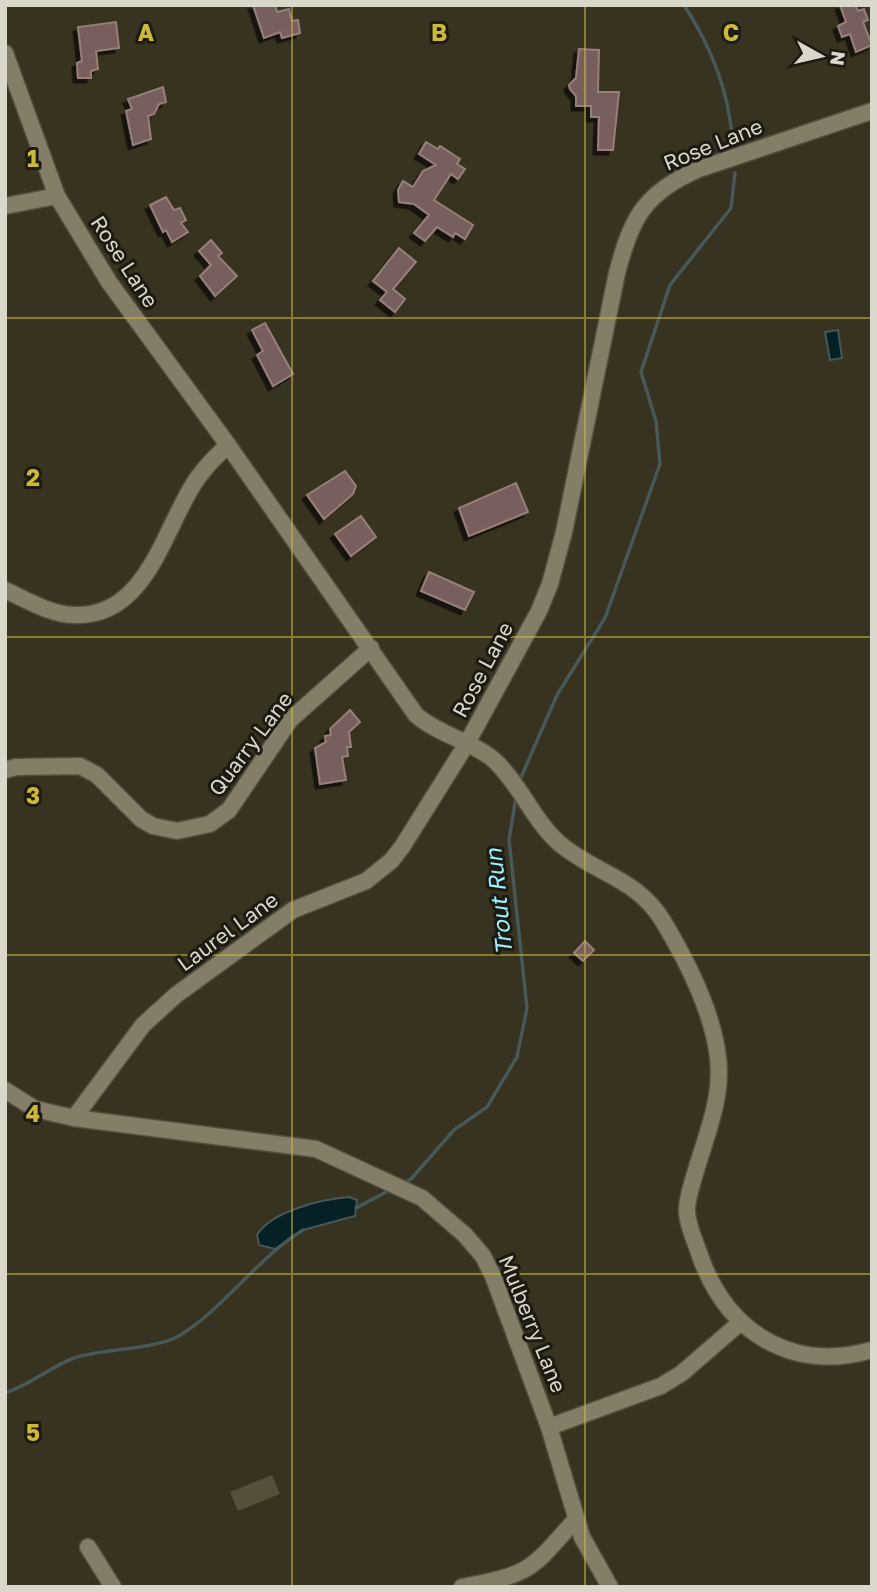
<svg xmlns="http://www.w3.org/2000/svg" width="877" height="1592" font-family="'Golos Text',sans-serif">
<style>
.green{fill:#564f39}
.water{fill:#062125;stroke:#465857;stroke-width:2}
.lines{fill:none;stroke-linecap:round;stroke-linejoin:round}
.stream{stroke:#465857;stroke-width:3.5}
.building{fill:#765f5b;stroke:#977f7a;stroke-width:2;filter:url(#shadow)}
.minor-casing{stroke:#534f3f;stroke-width:19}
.minor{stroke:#847e69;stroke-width:16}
.grid{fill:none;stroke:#ccb939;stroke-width:2;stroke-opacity:0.55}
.labels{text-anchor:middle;stroke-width:6;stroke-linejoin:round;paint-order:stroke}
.street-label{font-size:21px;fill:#dad7cb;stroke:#1d1a12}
.water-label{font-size:23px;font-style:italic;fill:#9af0fe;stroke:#1d1a12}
.grid-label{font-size:23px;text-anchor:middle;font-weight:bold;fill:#ccb939;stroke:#1d1a12;stroke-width:6;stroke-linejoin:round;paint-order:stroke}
</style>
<defs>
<filter id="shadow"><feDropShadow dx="-4.5" dy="4.5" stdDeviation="0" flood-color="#0009"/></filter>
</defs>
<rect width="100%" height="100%" fill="#383220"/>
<polygon class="green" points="272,1475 280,1494 238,1511 230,1492"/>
<g class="water">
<polygon points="838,330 842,358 830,360 825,332"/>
<path d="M349,1197L357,1200L355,1216L303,1230L275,1249L259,1245L257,1235C271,1211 323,1199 349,1197Z"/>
</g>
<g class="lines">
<g class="stream">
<path d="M684,5C710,45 728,88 732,136"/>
<polyline points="519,782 557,695 605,618 660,464 656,421 641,372 670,285 731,208 735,173"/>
<polyline points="402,1184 411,1179 454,1130 487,1107 517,1057 527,1008 509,840 516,797"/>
<polyline points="356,1208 392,1189"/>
<path d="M5,1393C31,1385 52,1365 77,1357C104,1349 154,1349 177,1337C221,1312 257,1258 303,1230"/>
</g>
</g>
<g class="building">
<polygon points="253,5 275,5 277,12 289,9 292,21 298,20 300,33 282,38 280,32 264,38"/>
<polygon points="840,5 855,5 858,11 864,9 868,20 863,22 872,45 856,52 850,34 842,37 838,26 846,22"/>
<polygon points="116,22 119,48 96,51 98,69 91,71 91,78 78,78 77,63 82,61 78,27"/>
<polygon points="579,49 599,50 598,92 619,92 613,150 598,150 599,117 591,117 591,106 576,106 576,96 570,89 569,85 576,78"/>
<polygon points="163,87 166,102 159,104 154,114 148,116 151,139 133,145 126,111 132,109 128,99"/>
<polygon points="426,142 438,149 440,146 460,159 457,164 465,169 458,179 451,174 434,200 473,225 465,239 455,233 453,237 437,227 425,241 414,233 429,215 414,204 399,202 398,190 403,181 413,187 423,171 436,165 419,154"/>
<polygon points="166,197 174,210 180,208 186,220 181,223 188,232 172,242 166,230 163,232 150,205"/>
<polygon points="211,240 222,253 218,256 237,276 215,296 200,276 211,265 199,251"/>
<polygon points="399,248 416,262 393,289 405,299 395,312 380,300 387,292 373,281"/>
<polygon points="265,323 293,374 273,386 257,355 263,351 252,330"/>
<polygon points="345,471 356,486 353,494 324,519 307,495"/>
<polygon points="516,483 528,512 469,536 459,508"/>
<polygon points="361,516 376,537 351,556 335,534"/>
<polygon points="429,572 474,592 465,610 421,591"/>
<polygon points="350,710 360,722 349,732 351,747 347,747 348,756 342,757 346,780 320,784 315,748 326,742 325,736 331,735 330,729"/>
<polygon points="585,941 594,950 583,961 574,953"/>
</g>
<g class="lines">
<defs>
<g id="minor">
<path d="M5,53L57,196L109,282L228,445L416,715C439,735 472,741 494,760C520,784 533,820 559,843C595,874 636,877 663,921C687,961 713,1012 718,1058C723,1099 705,1138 694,1177C691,1188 686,1201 687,1213C688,1226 695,1241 699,1253C726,1332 791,1373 872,1350"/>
<polyline points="5,206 57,196"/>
<path d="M5,590C27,600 51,615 75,615C145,617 163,533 193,485C202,470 215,457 228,445"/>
<polyline points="5,770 16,767 80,766 97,775 141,819 153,826 177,831 210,824 229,810 290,720 371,648"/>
<path d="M5,1090L35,1109L74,1118L143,1025L176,995L293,910L366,881L391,861L402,847L466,745L539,611L550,584L564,532L617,273C632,217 644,193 699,169L872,111"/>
<polyline points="74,1118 316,1149 422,1198 465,1235 483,1256 493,1276 549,1427 582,1537 610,1587"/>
<polyline points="549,1427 661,1386 682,1373 741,1322"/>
<polyline points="88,1547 113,1587"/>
<path d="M462,1587C531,1574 530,1571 576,1519"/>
</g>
</defs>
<use href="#minor" class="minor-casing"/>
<use href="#minor" class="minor"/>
</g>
<path class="grid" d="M292,5V1587M585,5V1587M5,318H872M5,637H872M5,955H872M5,1274H872"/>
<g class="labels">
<g class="street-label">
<text transform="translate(713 145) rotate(-22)" y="7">Rose Lane</text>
<text transform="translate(124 262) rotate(57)" y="7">Rose Lane</text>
<text transform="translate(483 670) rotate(-62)" y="7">Rose Lane</text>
<text transform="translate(251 744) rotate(-53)" y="7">Quarry Lane</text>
<text transform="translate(228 932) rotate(-36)" y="7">Laurel Lane</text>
<text transform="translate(532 1324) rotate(68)" y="7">Mulberry Lane</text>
</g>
<g class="water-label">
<text transform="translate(499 902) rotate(-96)" y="8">Trout Run</text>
</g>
</g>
<g class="grid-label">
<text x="146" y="41">A</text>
<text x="439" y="41">B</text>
<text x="731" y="41">C</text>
<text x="33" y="167">1</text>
<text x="33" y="486">2</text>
<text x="33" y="804">3</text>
<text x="33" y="1122">4</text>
<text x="33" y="1441">5</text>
</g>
<rect width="877" height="1592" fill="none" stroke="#dad7cb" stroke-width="14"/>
<g transform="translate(821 56) rotate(98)" stroke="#1d1a12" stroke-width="5" paint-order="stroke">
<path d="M0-5L12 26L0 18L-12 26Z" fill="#dad7cb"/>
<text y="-10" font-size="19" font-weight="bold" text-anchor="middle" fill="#dad7cb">N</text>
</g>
</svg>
